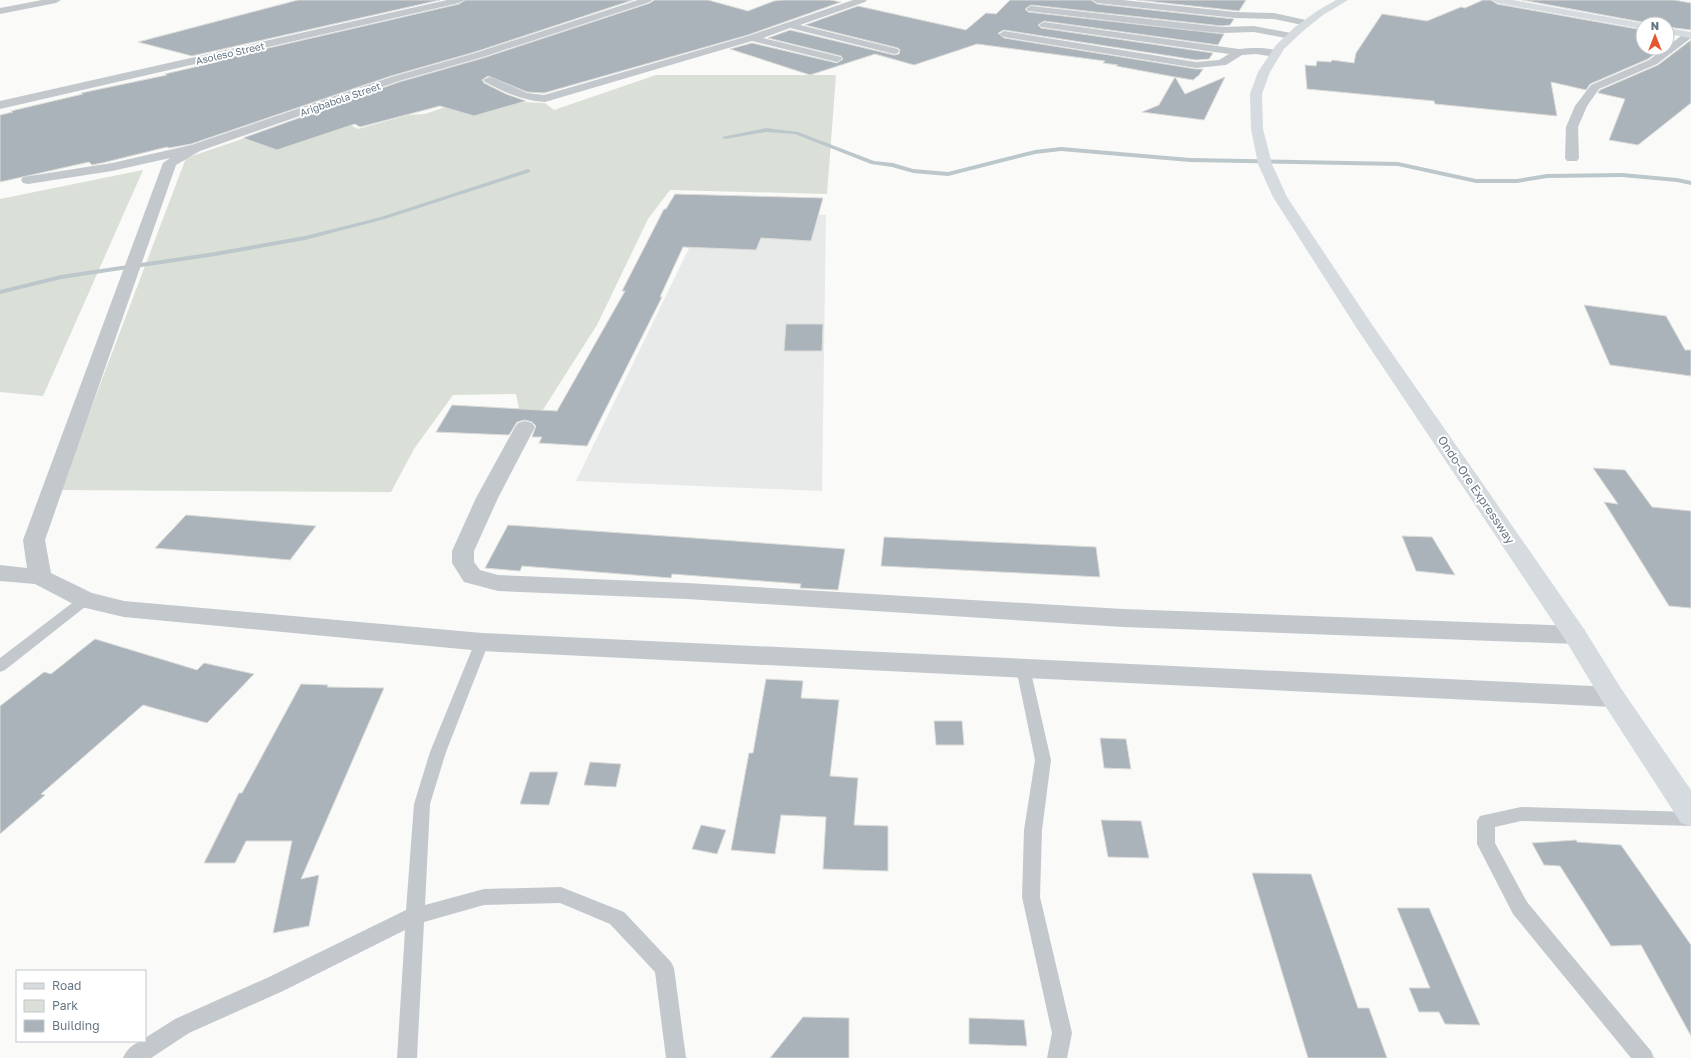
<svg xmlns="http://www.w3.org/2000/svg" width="1691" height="1058" font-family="'Golos Text',sans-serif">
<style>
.built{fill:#e8e9e9}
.green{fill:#dadfd7}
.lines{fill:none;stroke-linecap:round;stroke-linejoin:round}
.stream{fill:#bbc7cb;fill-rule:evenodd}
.building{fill:#aab3b9;stroke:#dcdcda}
.service{fill:#c3c8cc;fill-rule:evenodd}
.minor{fill:#c3c8cc;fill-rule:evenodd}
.secondary{fill:#d6dbdf;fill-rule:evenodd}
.primary{fill:#d6dbdf;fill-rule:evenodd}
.labels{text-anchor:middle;stroke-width:4;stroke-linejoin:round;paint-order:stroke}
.far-street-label{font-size:10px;fill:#657683;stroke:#fff}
.street-label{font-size:12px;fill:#657683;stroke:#fff}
</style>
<rect width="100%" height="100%" fill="#fafaf8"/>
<polygon class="built" points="708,209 826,215 822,491 576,481"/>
<g class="green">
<polygon points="656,75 836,75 827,194 670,190 648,219 597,325 539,416 519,409 516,394 453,395 414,449 391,492 60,490 186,158 318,113 331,115 358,129 408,115 425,114 448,106 520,102 545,103 554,110"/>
<polygon points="143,170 43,396 0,392 0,199"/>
</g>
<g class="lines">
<g class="stream">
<polygon points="766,128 798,132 874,161 893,163 913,169 948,172 1035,150 1061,147 1190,158 1398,162 1476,179 1517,179 1547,174 1622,173 1677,178 1691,181 1691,185 1677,182 1622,177 1547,178 1517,183 1476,183 1398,166 1190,162 1061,151 1035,154 948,176 913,173 892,167 871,164 795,134 766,132 725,139 722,137"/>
<polygon points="528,169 530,170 530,172 385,219 305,240 215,256 61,279 0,294 0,290 61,275 215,252 305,236 381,217"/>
</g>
</g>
<g class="building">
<polygon points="298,0 440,0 192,56 138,42"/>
<polygon points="465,0 633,0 475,52 391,76 191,144 169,148 167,147 102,163 92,165 89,162 0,182 0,115 13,112 11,111 83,94 81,93 167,75 165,74 216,62 212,61 459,4"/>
<polygon points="654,0 708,0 748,11 774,1 783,0 830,0 841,2 748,35 544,93 527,92 488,76 482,80 484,83 506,94 526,101 474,116 440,106 360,127 355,124 277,150 243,138 399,82 483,58 650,3"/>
<polygon points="1010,0 1091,0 1097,4 1234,19 1230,25 1222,26 1031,5 1025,9 1028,12 1224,34 1218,45 1044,21 1038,25 1041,28 1213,53 1209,59 1196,60 1004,30 998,33 1004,38 1196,69 1203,69 1199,75 1193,80 1175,77 1185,94 1225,77 1204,120 1142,112 1159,105 1175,77 1116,66 1118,65 1103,63 1105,61 977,44 914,65 875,54 810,75 730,49 752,43 837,63 843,59 841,56 768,38 790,30 894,55 899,54 900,50 898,48 805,25 858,6 966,30 986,13 996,14"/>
<polygon points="1137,0 1246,0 1239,11"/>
<polygon points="1483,0 1491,0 1497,4 1643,30 1643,48 1662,48 1648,59 1590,84 1586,90 1551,82 1557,116 1435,104 1434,101 1307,89 1305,65 1316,66 1317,61 1331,62 1332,60 1354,63 1356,53 1382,14 1427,21 1461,7 1465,8"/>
<polygon points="1522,0 1674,0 1691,3 1691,30 1667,27 1667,24 1648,24 1647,23"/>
<polygon points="1691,40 1691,103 1638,145 1609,140 1625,99 1598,93 1600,90 1658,65"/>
<polygon points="675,194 823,198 811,241 761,238 756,250 683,247 660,297 662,297 587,446 539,443 542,437 532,437 536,426 532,422 525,420 517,422 509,435 436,432 452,405 557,411 625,291 622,291 664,209 666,209"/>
<polygon points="1584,305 1666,316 1685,350 1691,350 1691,376 1610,365"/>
<polygon points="786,324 823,324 822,351 784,351"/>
<polygon points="1593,468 1625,470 1652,507 1691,511 1691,608 1669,606 1604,502 1618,504"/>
<polygon points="186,515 316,526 290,560 155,548"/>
<polygon points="508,525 694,538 845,549 838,590 800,588 801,584 672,574 671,578 522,566 520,571 485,568"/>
<polygon points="1402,536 1432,537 1455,575 1416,571"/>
<polygon points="884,537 1096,547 1100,577 881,566"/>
<polygon points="95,639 197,670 204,663 254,674 207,723 143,705 41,794 45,795 0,834 0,706 44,672 51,674"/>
<polygon points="766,679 803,681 801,698 839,700 830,776 858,778 854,825 888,826 888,871 823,869 826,817 781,815 775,854 731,850 749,753 753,753"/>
<polygon points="301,684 328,685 327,687 384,688 301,879 319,875 309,926 273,933 292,841 246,841 235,863 204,863 239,793 242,793"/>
<polygon points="934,721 962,721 964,745 936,745"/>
<polygon points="1100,738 1126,739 1131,769 1104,768"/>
<polygon points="590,762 621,764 616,787 584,785"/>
<polygon points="530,772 558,772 549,805 520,804"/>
<polygon points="1101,820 1141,821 1149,858 1108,857"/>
<polygon points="701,825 726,830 717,854 692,849"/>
<polygon points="1576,840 1577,842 1621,845 1691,945 1691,1036 1641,945 1611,946 1560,866 1544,865 1532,843"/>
<polygon points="1252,873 1311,874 1358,1008 1369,1008 1387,1058 1308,1058"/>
<polygon points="1397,908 1429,908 1480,1025 1445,1024 1439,1012 1419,1012 1409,988 1430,988"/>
<polygon points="803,1017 849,1018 849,1058 770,1058"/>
<polygon points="969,1018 1024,1020 1027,1046 969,1044"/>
</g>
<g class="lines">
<g class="service">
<polygon points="85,595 90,597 92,600 90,603 5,670 0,672 0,658 80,597"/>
<path d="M482,637L487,638L489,642L446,752L430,804L425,905L484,889L561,887L624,912L671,962L674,968L686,1058H666L655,972L610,924L560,903L484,905L424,922L417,1058H397L405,930L283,991L189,1033L151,1058H123C126,1050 135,1041 145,1041V1038L175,1019L269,977L406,910L414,804L430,752L475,642L477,638Z"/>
<polygon points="1023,662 1028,664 1030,668 1051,760 1042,830 1040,897 1072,1033 1067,1058 1047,1058 1052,1033 1022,897 1024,830 1035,760 1016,668 1018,664"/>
<polygon points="1521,807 1691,812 1691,826 1521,821 1495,827 1495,843 1527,902 1651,1051 1654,1058 1631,1058 1513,914 1477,844 1477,821 1480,816"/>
</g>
<g class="minor">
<polygon points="42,0 61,0 56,3 0,14 0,8"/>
<polygon points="447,0 464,0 459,3 0,109 0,101"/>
<polygon points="638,0 652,0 650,2 483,57 399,81 200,151 176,165 45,540 51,573 92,593 124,601 482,633 1613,687 1622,690 1626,697 1622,704 1613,707 482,651 124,617 77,606 35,584 0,581 0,565 27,568 23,540 163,163 170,158 112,171 28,184 23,183 21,180 23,177 112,163 191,145 391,77 475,53"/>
<path d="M853,0H867L865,2L800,25L898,49L899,51L898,53L894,54L790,28L763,38L841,57L842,59L837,62L752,41L545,102C523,101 504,92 485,82L483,80L489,77L493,78L527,93L544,95L748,36Z"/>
<polygon points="1092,0 1123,0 1235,12 1274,13 1310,21 1312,23 1307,26 1274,19 1235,18 1097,3"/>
<polygon points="1031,6 1222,27 1254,26 1291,33 1296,36 1291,39 1254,32 1222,33 1200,31 1028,11 1026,9"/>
<path d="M1044,22L1239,49C1249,48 1274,46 1281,54L1276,57L1256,54L1242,55L1226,65L1196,68L1004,37L999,34L1004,31L1196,62L1219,60L1229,54L1041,27L1039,25Z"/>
<polygon points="1689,32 1691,32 1691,38 1657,64 1599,89 1587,106 1578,127 1579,158 1577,161 1567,161 1565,158 1566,127 1575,106 1591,85 1649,60 1685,33"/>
<polygon points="525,421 532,423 535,427 498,498 474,551 474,562 480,570 498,575 687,583 1123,609 1575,626 1584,629 1587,635 1584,641 1575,644 1123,627 687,599 498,591 464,582 452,563 452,551 476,498 515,427 518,423"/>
</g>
<g class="secondary">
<polygon points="1492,0 1513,0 1647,24 1643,24 1643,29 1497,3"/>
<polygon points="1667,28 1691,32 1691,38 1667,34"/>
</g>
<polygon class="primary" points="1336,0 1348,0 1323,15 1303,31 1284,49 1270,72 1262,94 1263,129 1272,164 1287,197 1373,326 1584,629 1622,690 1691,790 1691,826 1681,823 1604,704 1566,641 1356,327 1273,197 1258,164 1251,129 1250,94 1258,72 1276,45 1295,27 1317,11"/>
</g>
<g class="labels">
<g class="far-street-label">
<text transform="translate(230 53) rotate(-13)" y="4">Asoleso Street</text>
<text transform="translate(340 99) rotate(-19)" y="4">Arigbabola Street</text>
</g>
<g class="street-label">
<text transform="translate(1476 490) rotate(56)" y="4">Ondo-Ore Expressway</text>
</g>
</g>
<rect x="16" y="970" width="130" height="72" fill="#ffffff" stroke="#c1c8cd"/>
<rect x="24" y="983" width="20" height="6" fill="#d6dbdf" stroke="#c1c8cd"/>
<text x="52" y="990" font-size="12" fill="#657683">Road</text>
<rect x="24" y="1000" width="20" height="12" fill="#dadfd7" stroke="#c1c8cd"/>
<text x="52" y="1010" font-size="12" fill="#657683">Park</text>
<rect x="24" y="1020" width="20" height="12" fill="#aab3b9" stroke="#c1c8cd"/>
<text x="52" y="1030" font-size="12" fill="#657683">Building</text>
<g transform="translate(1655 36)"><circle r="19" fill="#ffffff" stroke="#c1c8cd"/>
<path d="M0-3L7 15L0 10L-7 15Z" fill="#e4572e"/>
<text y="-6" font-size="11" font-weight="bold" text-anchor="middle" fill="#657683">N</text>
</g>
</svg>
